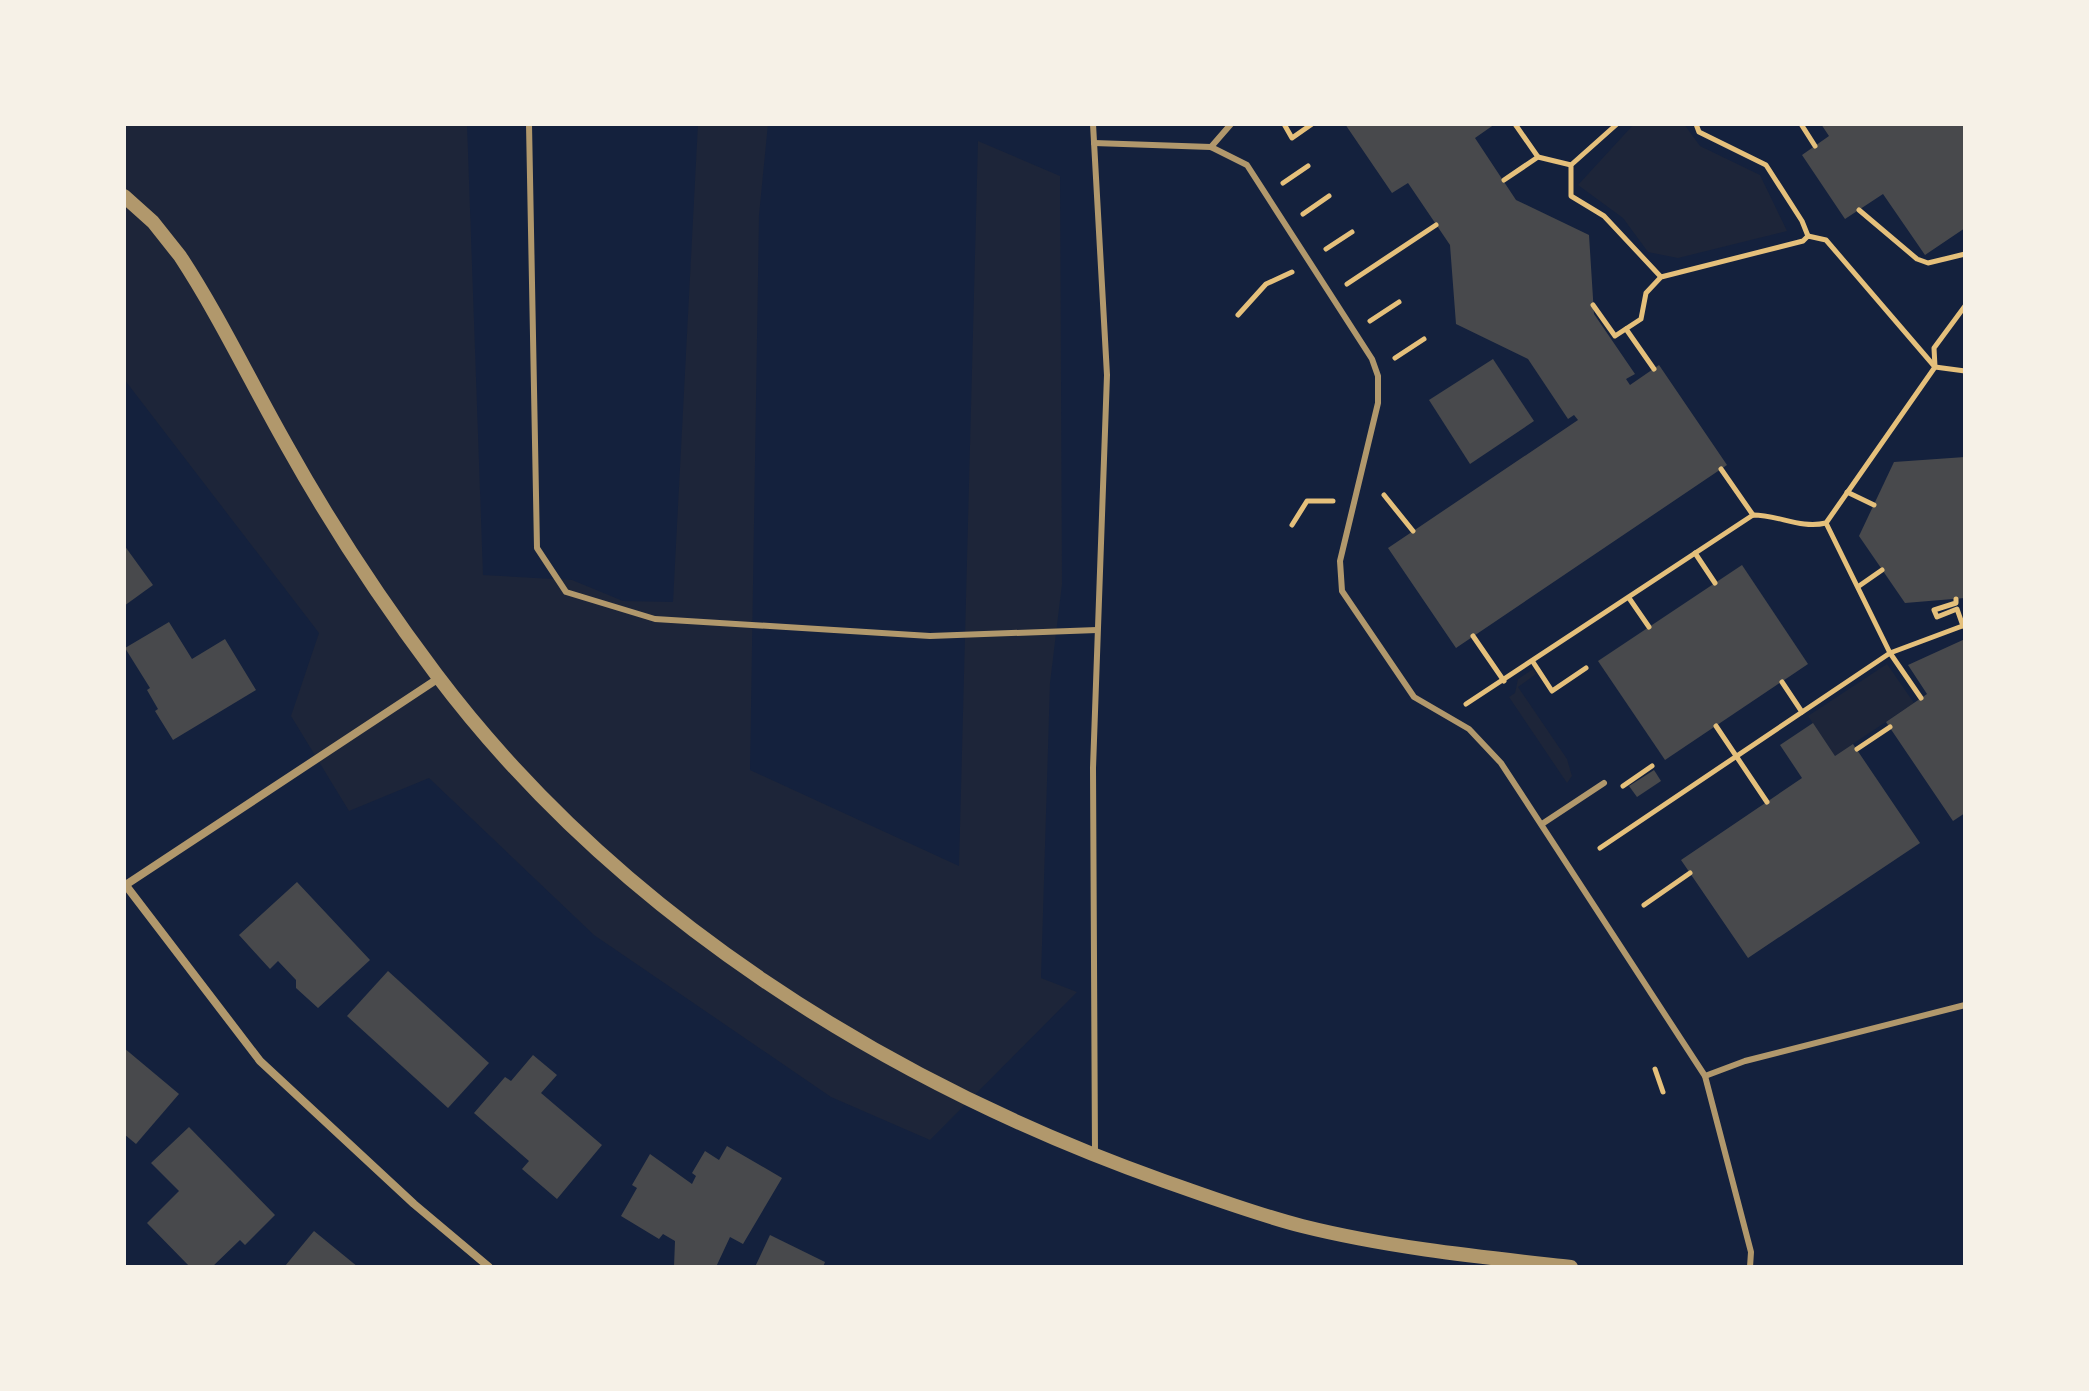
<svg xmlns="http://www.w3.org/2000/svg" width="2089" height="1391" font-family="'Archivo Narrow',sans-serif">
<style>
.green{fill:#1d2539}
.building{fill:#48494c}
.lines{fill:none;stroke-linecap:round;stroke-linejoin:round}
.path{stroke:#e5c07b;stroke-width:5}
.service{stroke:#b1986c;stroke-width:6}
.minor{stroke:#b1986c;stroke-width:8}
.tertiary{stroke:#b1986c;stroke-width:14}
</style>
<rect width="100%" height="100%" fill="#14213d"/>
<g class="green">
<polygon points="124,124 467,124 483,575 572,580 623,601 673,602 698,124 768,124 759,215 750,770 959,866 978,141 1060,176 1062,584 1050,683 1041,978 1077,992 930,1140 831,1097 594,935 429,778 349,811 291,716 319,633 124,379"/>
<polygon points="1634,124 1684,124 1700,146 1760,175 1787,231 1678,258 1648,252 1623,218 1578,185"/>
<polygon points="1887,664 1914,703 1835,756 1808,716"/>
<polygon points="1533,669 1536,674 1518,687 1567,759 1572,776 1567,783 1509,697 1515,693 1518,679"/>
</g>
<g class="building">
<polygon points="1345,124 1495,124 1475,138 1516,200 1589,235 1594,314 1635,374 1626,379 1630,385 1659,365 1727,465 1456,648 1388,548 1578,420 1574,415 1568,419 1528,359 1456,324 1450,245 1408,183 1392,193"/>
<polygon points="1821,124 1965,124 1965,228 1925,255 1883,194 1845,219 1802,155 1829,136"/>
<polygon points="1493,359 1534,421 1470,464 1429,400"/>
<polygon points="1965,457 1965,598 1905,603 1859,536 1894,462"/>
<polygon points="124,545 153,585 124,606"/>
<polygon points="1742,565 1808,664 1665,760 1598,661"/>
<polygon points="169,622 192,659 225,639 256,690 173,740 155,711 158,709 147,690 150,688 125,648"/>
<polygon points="1965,639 1965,813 1953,821 1886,722 1927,694 1908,665"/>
<polygon points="1813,723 1835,756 1853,744 1920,843 1748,958 1681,860 1802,778 1780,745"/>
<polygon points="1654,770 1661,781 1637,797 1629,786"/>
<polygon points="297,882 370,960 318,1008 296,988 296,980 278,961 270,969 239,935"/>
<polygon points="388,971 489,1063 448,1108 347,1016"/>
<polygon points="124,1048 179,1094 136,1144 124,1134"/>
<polygon points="533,1055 557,1075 541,1093 602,1145 557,1199 522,1169 529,1161 474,1113 505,1077 511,1081"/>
<polygon points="189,1127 275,1215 245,1245 240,1240 212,1267 190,1267 147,1223 179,1191 151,1163"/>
<polygon points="727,1146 782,1178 743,1244 730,1237 716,1267 674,1267 675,1241 663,1234 659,1239 621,1216 637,1188 632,1185 650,1154 692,1184 696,1176 692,1173 705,1151 719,1160"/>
<polygon points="314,1231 358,1267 285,1266"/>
<polygon points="770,1235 825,1262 823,1267 755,1267"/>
</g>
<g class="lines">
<g class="path">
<polyline points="1284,124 1292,138 1312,124"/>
<polyline points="1515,124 1538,157"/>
<polyline points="1617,124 1571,165 1571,196 1604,216 1661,277"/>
<polyline points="1696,124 1699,132 1766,165 1802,221 1808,236"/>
<polyline points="1801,124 1815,146"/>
<polyline points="1504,180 1538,157 1571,165"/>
<polyline points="1283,183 1308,166"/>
<polyline points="1859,210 1917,259 1928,263 1965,254"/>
<polyline points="1303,214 1329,196"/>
<polyline points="1326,249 1352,232"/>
<polyline points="1347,284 1436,225"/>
<polyline points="1593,305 1615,336 1641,319 1646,293 1661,277 1803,241 1808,236 1826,240 1935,367 1965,371"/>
<polyline points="1238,315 1266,284 1292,272"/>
<polyline points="1370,321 1399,302"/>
<polyline points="1626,329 1654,369"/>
<polyline points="1395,358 1424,339"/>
<polyline points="1721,469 1753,515"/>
<polyline points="1847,492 1874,505"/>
<polyline points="1384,495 1413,531"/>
<polyline points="1826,523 1890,653 1965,625"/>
<polyline points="1292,525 1307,501 1333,501"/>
<polyline points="1695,553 1715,583"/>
<polyline points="1859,586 1882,570"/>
<polyline points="1629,598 1649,627"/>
<polyline points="1956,599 1956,603 1934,610 1937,617 1957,609 1963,626"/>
<polyline points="1473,636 1504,681"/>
<polyline points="1533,662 1552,691 1586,668"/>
<polyline points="1782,682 1802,712"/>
<path d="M1466,704L1753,515C1779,515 1800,529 1826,523L1935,367L1934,348L1965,306"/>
<polyline points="1716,726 1767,802"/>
<polyline points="1857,749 1890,727"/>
<polyline points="1623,786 1652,766"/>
<polyline points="1600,848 1890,653 1921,698"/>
<polyline points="1644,905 1690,873"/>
<polyline points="1655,1069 1663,1092"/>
</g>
<g class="service">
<polyline points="529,124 537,548 566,592 655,619 930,636 1097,630"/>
<polyline points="1093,124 1107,375 1093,768 1095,1153"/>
<polyline points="1094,143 1211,147 1247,165 1372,359 1378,376 1378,403 1340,561 1342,591 1414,697 1469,729 1501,763 1705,1076 1751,1252 1750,1267"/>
<polyline points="1211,147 1231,124"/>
<polyline points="1542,824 1604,783"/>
<polyline points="1705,1076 1745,1061 1965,1005"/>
</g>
<g class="minor">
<polyline points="124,883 260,1061 414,1204 489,1267"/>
<polyline points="124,886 439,678"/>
</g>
<path class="tertiary" d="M124,196L153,222L180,256C220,317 251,383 287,446C331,525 382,602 436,674C616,913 885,1082 1164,1181C1210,1197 1255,1214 1302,1226C1390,1248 1481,1257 1571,1267"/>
</g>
<rect width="2089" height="1391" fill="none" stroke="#f6f1e7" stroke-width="252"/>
</svg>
